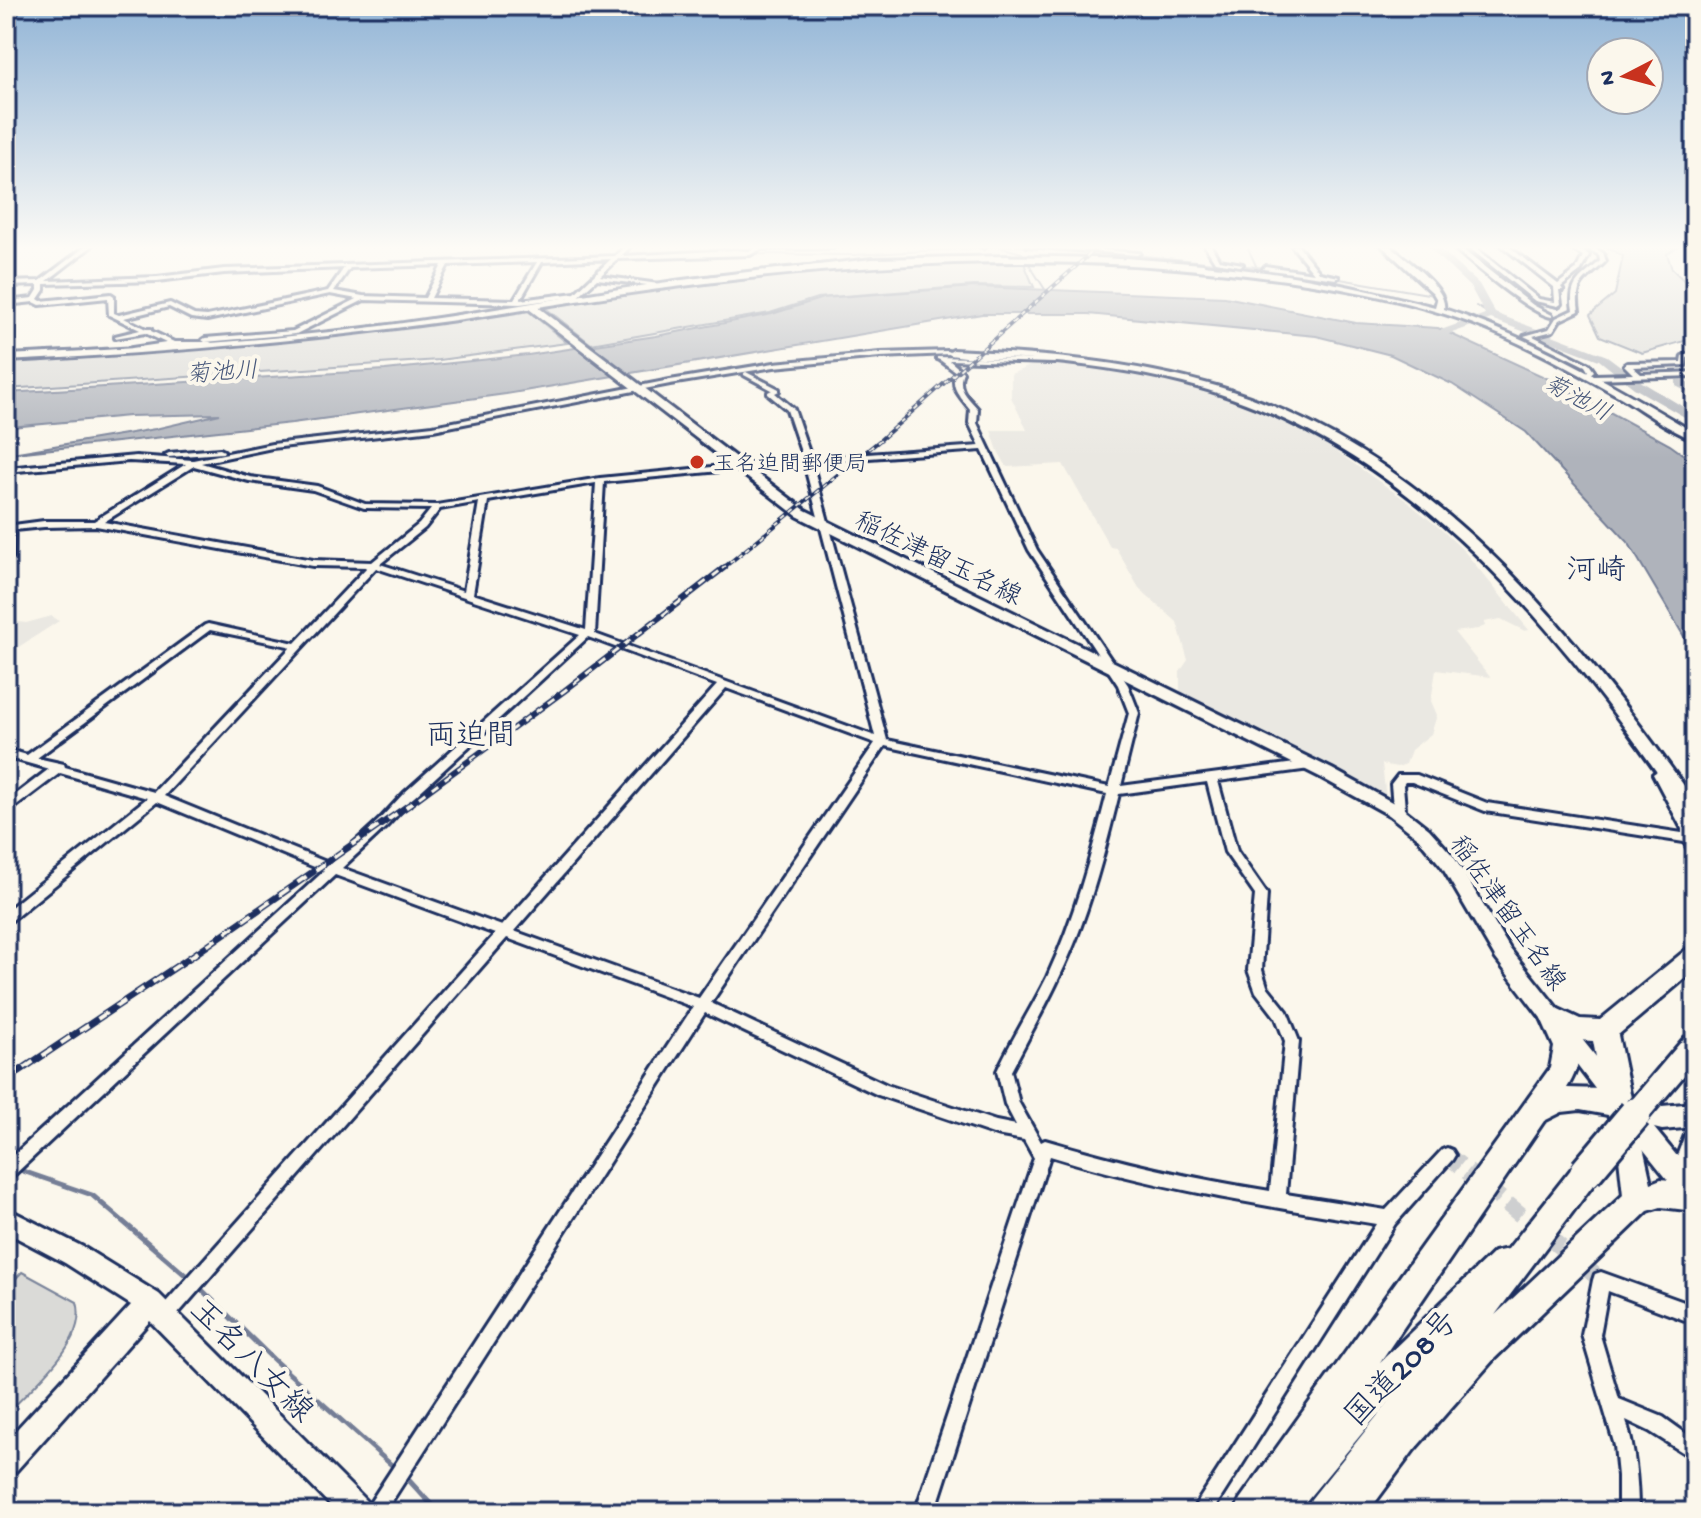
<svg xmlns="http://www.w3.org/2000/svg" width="1701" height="1518" font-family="'Gochi Hand','Klee One',sans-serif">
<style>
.built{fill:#eae8e2}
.green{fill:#dadad7;stroke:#7a849a;stroke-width:2}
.water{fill:#afb3bb;stroke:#747e96;stroke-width:2}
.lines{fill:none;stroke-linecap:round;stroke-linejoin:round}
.stream-far1{stroke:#747e96;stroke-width:2}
.stream{stroke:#747e96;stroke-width:5}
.river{fill:#afb3bb;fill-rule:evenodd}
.street-tunnel{stroke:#cecfd0;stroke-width:17;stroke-dasharray:17 9;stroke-linecap:butt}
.street-casing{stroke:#1b2f5e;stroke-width:6}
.secondary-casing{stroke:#1b2f5e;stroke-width:6}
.primary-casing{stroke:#1b2f5e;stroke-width:6}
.highway-casing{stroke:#1b2f5e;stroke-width:6}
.street{fill:#fbf7ec;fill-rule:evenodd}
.secondary{fill:#fbf7ec;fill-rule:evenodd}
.primary{fill:#fbf7ec;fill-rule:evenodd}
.highway{fill:#fbf7ec;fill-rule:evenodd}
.rail-far2-casing{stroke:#1b2f5e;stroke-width:4}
.rail-far1-casing{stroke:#1b2f5e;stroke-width:6}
.rail-casing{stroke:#1b2f5e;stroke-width:7}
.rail-far2{stroke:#fbf7ec;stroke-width:2;stroke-dasharray:5;stroke-linecap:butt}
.rail-far1{stroke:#fbf7ec;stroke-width:3;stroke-dasharray:8;stroke-linecap:butt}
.rail{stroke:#fbf7ec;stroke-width:4;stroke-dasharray:11;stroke-linecap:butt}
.highway-bridge-far1-casing{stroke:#1b2f5e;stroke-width:30;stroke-linecap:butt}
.highway-bridge-casing{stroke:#1b2f5e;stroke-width:37;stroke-linecap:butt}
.highway-bridge-far1{stroke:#fbf7ec;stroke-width:24}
.highway-bridge{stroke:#fbf7ec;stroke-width:31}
.poi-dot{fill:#c8321e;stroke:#fbf7ec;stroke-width:3}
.labels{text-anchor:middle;stroke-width:8;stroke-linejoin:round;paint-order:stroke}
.far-poi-label{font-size:22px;fill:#1b2f5e;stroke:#fbf7ec;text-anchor:start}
.far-water-label{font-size:24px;font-style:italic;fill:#47577a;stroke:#fbf7ec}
.street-label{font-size:26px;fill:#1b2f5e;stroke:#fbf7ec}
.quarter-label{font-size:30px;fill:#1b2f5e;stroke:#fbf7ec}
.near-street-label{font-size:32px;fill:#1b2f5e;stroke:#fbf7ec}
</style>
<rect width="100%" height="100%" fill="#fbf7ec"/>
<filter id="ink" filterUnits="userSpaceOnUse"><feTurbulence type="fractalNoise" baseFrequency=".0125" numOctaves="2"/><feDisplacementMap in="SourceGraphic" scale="16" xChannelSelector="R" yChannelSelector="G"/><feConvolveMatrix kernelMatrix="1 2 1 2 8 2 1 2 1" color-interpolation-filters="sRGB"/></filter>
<g filter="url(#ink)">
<g class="built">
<polygon points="1039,362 1085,364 1183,383 1266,412 1320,440 1404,499 1443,531 1464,551 1529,630 1525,631 1501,619 1484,622 1485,626 1478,629 1454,632 1490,677 1436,670 1431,701 1437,715 1431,734 1411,750 1406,764 1397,767 1382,764 1386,799 1339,771 1180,695 1180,672 1188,660 1177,622 1139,588 1116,548 1110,547 1063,464 1007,467 998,451 991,430 1027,430 1011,397 1011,374"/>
<polygon points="52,616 59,621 6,655 6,620 26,623"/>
</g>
<g class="green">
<polygon points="1605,246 1678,246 1667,254 1672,269 1695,291 1695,338 1642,353 1600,336 1590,315 1615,294 1623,256"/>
<polygon points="1023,261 1034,287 974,286 817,298 770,313 591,344 543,306 738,278 863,266"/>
<path d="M527,310L567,343L439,360L6,389V364L11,361C184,351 356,336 527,310Z"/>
<path d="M22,1272L77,1302C89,1342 32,1386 6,1415V1289Z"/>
</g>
<polygon class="water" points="975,287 1225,297 1356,323 1438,328 1553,381 1670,445 1695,463 1695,655 1628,542 1526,432 1452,384 1391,355 1316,336 1088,314 982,314 506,394 292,423 6,454 155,429 220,414 129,416 11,427 14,437 6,438 6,393 385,370 528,355 656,336 772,314 823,298"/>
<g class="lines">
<g class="stream-far1">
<polyline points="1016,246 1072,250"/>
<polyline points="1247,246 1257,268"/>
<polyline points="1003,248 1022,253 1046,291"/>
<polyline points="748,254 853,255 1012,246"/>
<polyline points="1135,255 1267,268"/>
<polyline points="308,269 344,268"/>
<polyline points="1334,278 1434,295"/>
<polyline points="41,285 137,281"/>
<polyline points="1476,306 1491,315"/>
</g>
<g class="stream">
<polyline points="17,1169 92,1195 190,1279"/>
<polyline points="199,1287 275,1361 396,1469"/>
<polyline points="405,1476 438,1512"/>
</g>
<g class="river">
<polygon points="1427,246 1437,246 1479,284 1495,313 1607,356 1642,382 1695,414 1695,423 1634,388 1599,360 1491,319 1427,342 1419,342 1419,338 1485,314 1471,288"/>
<polygon points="1676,380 1684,380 1695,387 1695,396 1676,386"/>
</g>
<polyline class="street-tunnel" points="1447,1155 1601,1280"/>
<defs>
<g id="street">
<path d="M86,246H92L47,281L157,277L224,269L615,256L625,246H631L621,256L735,250L749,251L758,246H836L833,248L761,249L750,255L618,259L600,276L659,284L656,286L597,279L574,300L572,297L520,304L364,300L296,334L205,342L202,340L205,338L293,331L357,299L330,294L207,320L191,318L169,307L124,318L146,329H151V331L174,342H210L212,343V345L173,346L134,351L131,349L132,348L166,343L145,333L115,338V336L140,330L109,315L108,298L40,305L34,302L6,305V301L33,298L38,290V285L6,286V282L40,281ZM611,259L575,293L520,300L542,262ZM537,262L514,300L431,298L448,265ZM442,265L425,298L363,296L334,291L350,268ZM344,268L328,291L207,316L194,315L170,303L119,315L114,313V296L111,294L41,301L38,299L44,290V284L157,281L224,273Z"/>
<polygon points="980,246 987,246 984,248"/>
<polygon points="1027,246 1053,246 1140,253 1137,255"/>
<polygon points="1205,246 1211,246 1219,260 1243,264 1240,266 1215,262"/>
<polygon points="1292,246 1298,246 1320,273 1339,277 1336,279 1263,269 1265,266 1314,273"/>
<path d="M1452,246H1458L1533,305L1552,315V317C1530,314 1471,263 1452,246Z"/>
<polygon points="1467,246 1473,246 1539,299 1555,302 1554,287 1502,246 1508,246 1558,284 1576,270 1583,256 1566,246 1573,246 1589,255 1580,272 1561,287 1563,290 1559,290 1561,304 1558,306 1535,301"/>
<path d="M1583,246H1590L1603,253L1606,261C1587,281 1574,279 1579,311L1560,320L1553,331L1533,336L1589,364L1594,371L1588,376L1585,374L1588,371L1585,366L1524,336L1549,329L1556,318L1573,310C1568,281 1582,279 1600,261L1599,255Z"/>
<polygon points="1010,256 1008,259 872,263 694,281 691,279 872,259"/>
<polygon points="1125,258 1203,264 1206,266 1203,268 1123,261"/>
<path d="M948,351L950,352V354L880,357L774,367L670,384L433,430L272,448L201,463L250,477L317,486L365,504L437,505L600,478L803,458L787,410L768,394V392L772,390L744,375V373L746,372L779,389V391L775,393L794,409L811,458L980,446L969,423L970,409C961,397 949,388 956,372L940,360L937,359V357L1056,360V362L1054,363L949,360L963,372C956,389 968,397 978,409L977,423L1037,550L1128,685L1139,713L1121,786L1310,761L1316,765L1310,769L1218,781L1237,851L1267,894L1262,970L1267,986L1287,1011L1299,1041L1286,1194L1386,1210L1442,1150L1447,1148L1452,1150L1455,1155L1452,1160L1395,1224L1212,1512H1191L1376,1224C1266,1206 1157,1189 1050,1156L935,1512H915L1034,1158L1024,1140L996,1135L878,1095L705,1013L385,1512H364L693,1007L507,938L170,1323L164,1326L158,1323L155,1317L158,1311L495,934L335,875L12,1177L6,1179V1162L324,871L157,802L11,921L6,923V911L147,798L60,773L10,811L6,812V802L49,769L6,757V749L27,755L205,625L208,624L295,643L367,567L313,566L96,526L44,527L14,530L13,557L6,562V526L44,521H94L186,464L129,461L6,472V468L136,456L193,460L272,444L433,426L670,380L774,363L880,353ZM982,450L1029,550L1118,685L1129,713L1109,787L887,740L812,462ZM804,463L875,736L595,634L604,482ZM194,466L249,481L313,490L364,508L431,509L419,524L372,562L313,560L104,522ZM596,483L586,630L473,594L488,501ZM479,502L464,591L380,564L425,528L440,509ZM376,568L580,635L404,793L379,820L331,864L164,796ZM210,630L288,646L290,648L154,792L65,767L64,764L37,758ZM588,637L717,685L502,926L342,868L387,826L412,799ZM726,688L875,743L699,998L514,931ZM885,746L1107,794C1091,856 1074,919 1047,977C1031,1009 1012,1039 997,1071L1005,1104L1016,1125L996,1121L887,1085L711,1003ZM1207,782L1225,852L1255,895L1248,970L1256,992L1276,1018L1285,1041L1270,1191C1194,1179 1119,1162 1045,1140L1041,1142L1019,1103L1011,1071C1036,1023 1063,976 1081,926C1097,883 1108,838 1119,794Z"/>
<polygon points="1695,351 1695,355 1687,358 1686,365 1633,367 1641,374 1695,372 1695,376 1594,379 1591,377 1594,375 1633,374 1624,365 1627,363 1681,362 1682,356"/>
<polygon points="220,449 224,451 223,453 169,457 165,455 169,453"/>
<polygon points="1659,770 1665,774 1694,829 1695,856 1691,855 1684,842 1485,811 1412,782 1405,782 1403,785 1405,809 1403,812 1395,815 1389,811 1393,807 1391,784 1398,775 1417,775 1487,803 1682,833 1682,829 1653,774"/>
<path d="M1601,1272L1695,1306V1324L1608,1291L1600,1335L1619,1399L1663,1417L1695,1440V1460L1649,1431L1626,1420C1635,1451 1638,1480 1638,1512H1618V1476L1615,1446L1582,1335L1593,1280L1595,1274Z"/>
</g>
<g id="secondary">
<path d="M1382,246H1390C1406,260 1448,288 1444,309C1534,338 1614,385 1695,433V440C1670,431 1645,412 1622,398C1573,370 1524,343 1471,323C1394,295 1310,282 1229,273C997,247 767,270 538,307L805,510L1332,769L1401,807L1429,829L1454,857L1510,949L1621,1088L1624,1095L1621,1102L1613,1104L1605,1102L1496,959L1442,867L1417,837L1389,815L1320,777L797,516L529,309C355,337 182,352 6,361V355C131,349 256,342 381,326C498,311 613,287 731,274C908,253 1088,249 1265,272C1323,279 1379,293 1435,307L1437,300L1433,293Z"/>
<path d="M953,350C1042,354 1130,361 1216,386C1428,448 1572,628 1695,801V820L1689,818C1561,632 1413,442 1183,383C1131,370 1076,363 1022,359C998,358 973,359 950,355L948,353Z"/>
<polygon points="1628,1103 1636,1106 1695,1178 1695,1207 1687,1204 1620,1120 1617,1113 1620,1106"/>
</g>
<polygon id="primary" points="6,1208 83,1247 159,1294 367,1502 371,1512 337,1512 150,1321 16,1471 6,1475 6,1441 131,1305 65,1263 6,1232"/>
<path id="highway" d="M1695,947V970L1618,1035L1631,1098L1662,1106L1695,1103V1127L1662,1130L1638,1124L1651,1183L1661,1179L1678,1181L1675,1161L1685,1135L1695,1131V1211L1661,1207L1648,1211L1494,1359L1414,1450L1368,1512H1306L1311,1499L1397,1391L1297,1512H1235L1240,1499L1550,1068L1554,1047L1541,1018L1545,1011L1554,1007L1580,1019L1600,1020L1687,949ZM1577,1040L1593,1041L1602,1089L1567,1088C1576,1074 1583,1055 1577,1040ZM1580,1110L1608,1115L1619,1158L1623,1195L1495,1315L1596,1181L1600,1172L1596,1163L1586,1159L1576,1163L1508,1249L1494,1252L1380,1362L1544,1121L1562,1112Z"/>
</defs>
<use href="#street" class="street-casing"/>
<use href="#secondary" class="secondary-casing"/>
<use href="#primary" class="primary-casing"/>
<use href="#highway" class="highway-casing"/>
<use href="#street" class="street"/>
<use href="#secondary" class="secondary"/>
<use href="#primary" class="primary"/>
<use href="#highway" class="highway"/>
<defs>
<polyline id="rail-far2" points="722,569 879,441 1099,246"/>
<polyline id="rail-far1" points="406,807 564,691 725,567"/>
<polyline id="rail" points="6,1080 195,954 409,805"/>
</defs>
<use href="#rail-far2" class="rail-far2-casing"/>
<use href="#rail-far1" class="rail-far1-casing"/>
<use href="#rail" class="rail-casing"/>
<use href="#rail-far2" class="rail-far2"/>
<use href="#rail-far1" class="rail-far1"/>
<use href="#rail" class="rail"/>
<defs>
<polyline id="highway-bridge-far1" points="1634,1116 1695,1044"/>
<polyline id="highway-bridge" points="1586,1172 1635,1114"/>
</defs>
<use href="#highway-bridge-far1" class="highway-bridge-far1-casing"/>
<use href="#highway-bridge" class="highway-bridge-casing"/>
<use href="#highway-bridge-far1" class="highway-bridge-far1"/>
<use href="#highway-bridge" class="highway-bridge"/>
</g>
</g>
<linearGradient id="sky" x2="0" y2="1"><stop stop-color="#91b4d6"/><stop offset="0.54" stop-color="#fdfbf6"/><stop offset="1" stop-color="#fdfbf6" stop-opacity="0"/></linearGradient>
<rect width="1701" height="458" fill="url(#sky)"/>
<circle class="poi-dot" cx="697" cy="462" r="8"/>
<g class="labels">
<g class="far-poi-label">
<text x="713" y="470">玉名迫間郵便局</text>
</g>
<g class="far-water-label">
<text transform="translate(222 371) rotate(-4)" y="8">菊池川</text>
<text transform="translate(1578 397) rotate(28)" y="8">菊池川</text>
</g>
<g class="street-label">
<text transform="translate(939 557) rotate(26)" y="9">稲佐津留玉名線</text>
<text transform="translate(1509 912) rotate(55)" y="9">稲佐津留玉名線</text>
</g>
<g class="quarter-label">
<text x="1596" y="579">河崎</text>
<text x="471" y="744">両迫間</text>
</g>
<g class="near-street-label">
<text transform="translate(253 1359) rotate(45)" y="11">玉名八女線</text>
<text transform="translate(1400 1367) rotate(-46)" y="11">国道208号</text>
</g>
</g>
<rect width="1701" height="1518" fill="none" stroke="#fbf7ec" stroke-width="32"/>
<rect x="16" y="16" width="1669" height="1486" fill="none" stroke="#1b2f5e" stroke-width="3" filter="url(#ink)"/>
<g transform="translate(1625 76) rotate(264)"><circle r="38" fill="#fbf7ec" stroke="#a1a7b3" stroke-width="2"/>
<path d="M0-6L14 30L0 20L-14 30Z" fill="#c8321e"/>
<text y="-12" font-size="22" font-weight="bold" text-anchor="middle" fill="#1b2f5e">N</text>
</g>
</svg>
